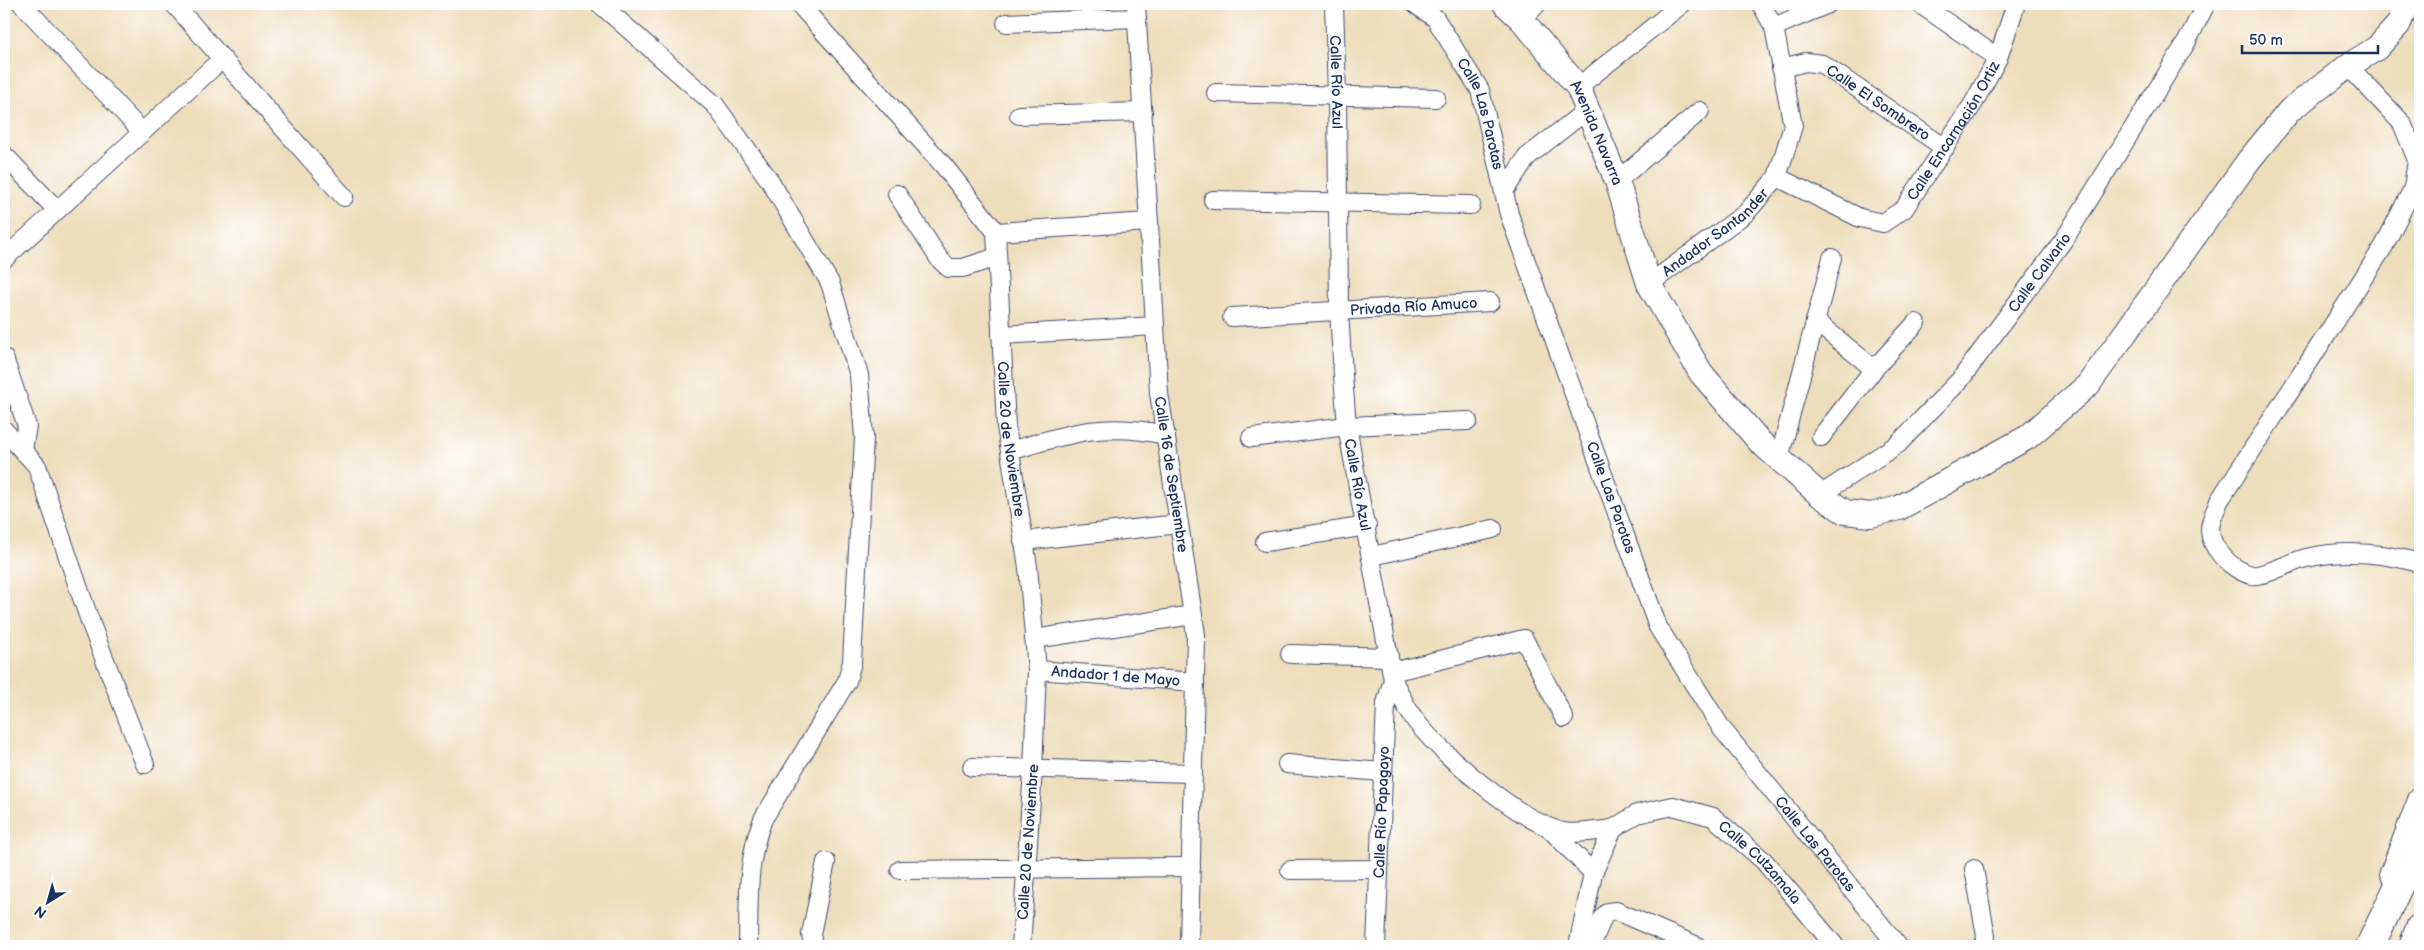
<svg xmlns="http://www.w3.org/2000/svg" width="2424" height="950" font-family="'Balsamiq Sans',sans-serif">
<style>
.lines{fill:none;stroke-linecap:round;stroke-linejoin:round}
.street-casing{stroke:#3b496c;stroke-width:20}
.secondary-casing{stroke:#3b496c;stroke-width:26}
.highway-casing{stroke:#3b496c;stroke-width:30}
.street{stroke:#fff;stroke-width:18}
.secondary{stroke:#fff;stroke-width:24}
.highway{stroke:#fff;stroke-width:28}
.labels{text-anchor:middle;stroke-width:4;stroke-linejoin:round;paint-order:stroke}
.street-label{font-size:15px;fill:#1b2f5e;stroke:#fff}
</style>
<rect width="100%" height="100%" fill="#fff"/>
<filter id="ink" filterUnits="userSpaceOnUse"><feTurbulence type="fractalNoise" baseFrequency=".02" numOctaves="2"/><feDisplacementMap in="SourceGraphic" scale="10" xChannelSelector="R" yChannelSelector="G"/><feConvolveMatrix kernelMatrix="1 2 1 2 8 2 1 2 1" color-interpolation-filters="sRGB"/></filter>
<filter id="wash" filterUnits="userSpaceOnUse"><feTurbulence type="fractalNoise" baseFrequency=".0096" numOctaves="4" result="noise"/><feDisplacementMap in="SourceGraphic" scale="20" xChannelSelector="R" yChannelSelector="G"/><feGaussianBlur stdDeviation="1.12" result="paint"/><feColorMatrix in="noise" values="0 0 0 0 0 0 0 0 0 0 0 0 0 0 0 0 0 1.4 0 .05"/><feComposite in="paint" operator="in"/></filter>
<g filter="url(#wash)">
<rect width="100%" height="100%" fill="#edb"/>
</g>
<g filter="url(#ink)">
<g class="lines">
<defs>
<g id="street">
<polyline points="22,4 142,132"/>
<polyline points="174,4 344,197"/>
<path d="M600,4L715,105L770,181L830,283L859,375L864,437L852,662L847,681L763,819C746,862 749,902 748,946"/>
<path id="s1" d="M799,4L944,166L996,232L1006,426L1028,567L1037,670L1033,770L1021,946"/>
<path id="s2" d="M1136,4L1159,393L1196,635L1189,946"/>
<path id="s3" d="M1334,4L1337,95L1339,311L1343,376L1347,426L1393,680C1399,692 1405,706 1413,717C1435,750 1524,825 1564,832C1579,835 1598,830 1613,829"/>
<path id="s4" d="M1415,4L1435,18L1480,90L1509,214L1658,627L1722,729L1898,946"/>
<polyline points="1920,4 1998,58"/>
<polyline points="1522,20 1537,4"/>
<polyline points="1006,23 1137,18"/>
<polyline points="1774,27 1828,4"/>
<path d="M2348,66L2402,123L2417,160L2413,188L2384,246L2219,501C2217,508 2212,516 2211,523C2205,545 2232,571 2252,575C2264,577 2293,561 2306,558C2344,549 2384,553 2420,563"/>
<path id="s5" d="M1781,68L1806,62L1822,64L1945,148"/>
<polyline points="1578,87 1682,4"/>
<polyline points="1216,93 1436,98"/>
<polyline points="1019,115 1143,112"/>
<polyline points="4,155 57,210"/>
<path id="s6" d="M1777,177L1860,218L1883,223L1904,209L1973,104L1998,58L2016,4"/>
<polyline points="1617,181 1700,111"/>
<polyline points="1504,191 1527,157 1587,110"/>
<polyline points="897,194 940,260 949,268 963,268 997,257"/>
<polyline points="1213,200 1471,205"/>
<polyline points="996,232 1149,222"/>
<polyline points="4,259 222,59"/>
<path id="s7" d="M1649,284L1746,213L1777,177L1793,126L1774,27L1761,4"/>
<path id="s8" d="M1232,317L1490,302"/>
<polyline points="1815,321 1874,369"/>
<polyline points="1001,335 1155,326"/>
<polyline points="4,358 27,426 23,450"/>
<polyline points="4,430 37,466 91,624 145,764"/>
<polyline points="1821,437 1874,369 1916,323"/>
<polyline points="1251,438 1347,426 1468,421"/>
<path d="M1010,451C1068,434 1104,421 1166,435"/>
<polyline points="1779,459 1832,258"/>
<path id="s9" d="M1820,495L1898,444L1960,380L2065,238L2186,43L2206,4"/>
<polyline points="1023,541 1179,524"/>
<polyline points="1265,542 1367,526"/>
<polyline points="1372,556 1493,529"/>
<polyline points="1034,639 1193,615"/>
<polyline points="1290,654 1389,657"/>
<path id="s10" d="M1037,670L1195,682"/>
<polyline points="1392,672 1524,639 1564,718"/>
<polyline points="1287,764 1382,772"/>
<polyline points="972,767 1193,773"/>
<polyline points="1549,828 1593,873"/>
<path id="s11" d="M1613,829L1637,814L1673,806L1713,817L1764,861L1835,946"/>
<polyline points="1974,869 1986,936 1984,946"/>
<polyline points="900,870 1191,867"/>
<polyline points="1290,870 1379,869"/>
<polyline points="813,946 811,934 826,862"/>
<path id="s12" d="M1376,946L1386,703L1393,680"/>
<polyline points="1578,946 1593,873 1613,829"/>
<polyline points="1591,946 1603,917 1608,912 1616,911 1697,946"/>
</g>
<g id="secondary">
<path id="s13" d="M1505,4L1522,20L1578,87L1617,181L1649,284L1701,373L1760,442L1820,495L1845,512L1871,515L1899,508L2028,437L2088,385L2249,160L2290,110L2348,66L2377,48L2398,25L2407,4"/>
<polyline points="2392,873 2420,800"/>
</g>
<g id="highway">
<polyline points="2370,946 2420,841"/>
<polyline points="2413,946 2420,928"/>
</g>
</defs>
<use href="#street" class="street-casing"/>
<use href="#secondary" class="secondary-casing"/>
<use href="#highway" class="highway-casing"/>
<use href="#street" class="street"/>
<use href="#secondary" class="secondary"/>
<use href="#highway" class="highway"/>
</g>
</g>
<g class="labels">
<g class="street-label">
<text dy="5" stroke="none"><textPath href="#s3" startOffset="78">Calle Río Azul</textPath></text>
<text dy="5" stroke="none"><textPath href="#s5" startOffset="110">Calle El Sombrero</textPath></text>
<text dy="5" stroke="none"><textPath href="#s4" startOffset="132">Calle Las Parotas</textPath></text>
<text dy="5" stroke="none"><textPath href="#s6" startOffset="234">Calle Encarnación Ortiz</textPath></text>
<text dy="5" stroke="none"><textPath href="#s13" startOffset="160">Avenida Navarra</textPath></text>
<text dy="5" stroke="none"><textPath href="#s7" startOffset="84">Andador Santander</textPath></text>
<text dy="5" stroke="none"><textPath href="#s9" startOffset="316">Calle Calvario</textPath></text>
<text dy="5" stroke="none"><textPath href="#s8" startOffset="182">Privada Río Amuco</textPath></text>
<text dy="5" stroke="none"><textPath href="#s1" startOffset="509">Calle 20 de Noviembre</textPath></text>
<text dy="5" stroke="none"><textPath href="#s2" startOffset="472">Calle 16 de Septiembre</textPath></text>
<text dy="5" stroke="none"><textPath href="#s3" startOffset="482">Calle Río Azul</textPath></text>
<text dy="5" stroke="none"><textPath href="#s4" startOffset="538">Calle Las Parotas</textPath></text>
<text dy="5" stroke="none"><textPath href="#s10" startOffset="79">Andador 1 de Mayo</textPath></text>
<text dy="5" stroke="none"><textPath href="#s12" startOffset="134">Calle Río Papagayo</textPath></text>
<text transform="translate(1028 842) rotate(-86)" y="5">Calle 20 de Noviembre</text>
<text dy="5" stroke="none"><textPath href="#s4" startOffset="944">Calle Las Parotas</textPath></text>
<text dy="5" stroke="none"><textPath href="#s11" startOffset="172">Calle Cutzamala</textPath></text>
</g>
</g>
<rect width="2424" height="950" fill="none" stroke="#fff" stroke-width="20"/>
<g transform="translate(48 902) rotate(217)" stroke="#ffffff" stroke-width="4" paint-order="stroke">
<path d="M0-4L9 19L0 12L-9 19Z" fill="#1b2f5e"/>
<text y="-8" font-size="14" font-weight="bold" text-anchor="middle" fill="#1b2f5e">N</text>
</g>
<path d="M2242 45v8h136v-8" fill="none" stroke="#1b2f5e" stroke-width="2.5"/>
<text x="2249" y="45" font-size="15" fill="#1b2f5e" stroke="#ffffff" stroke-width="4" paint-order="stroke">50 m</text>
</svg>
